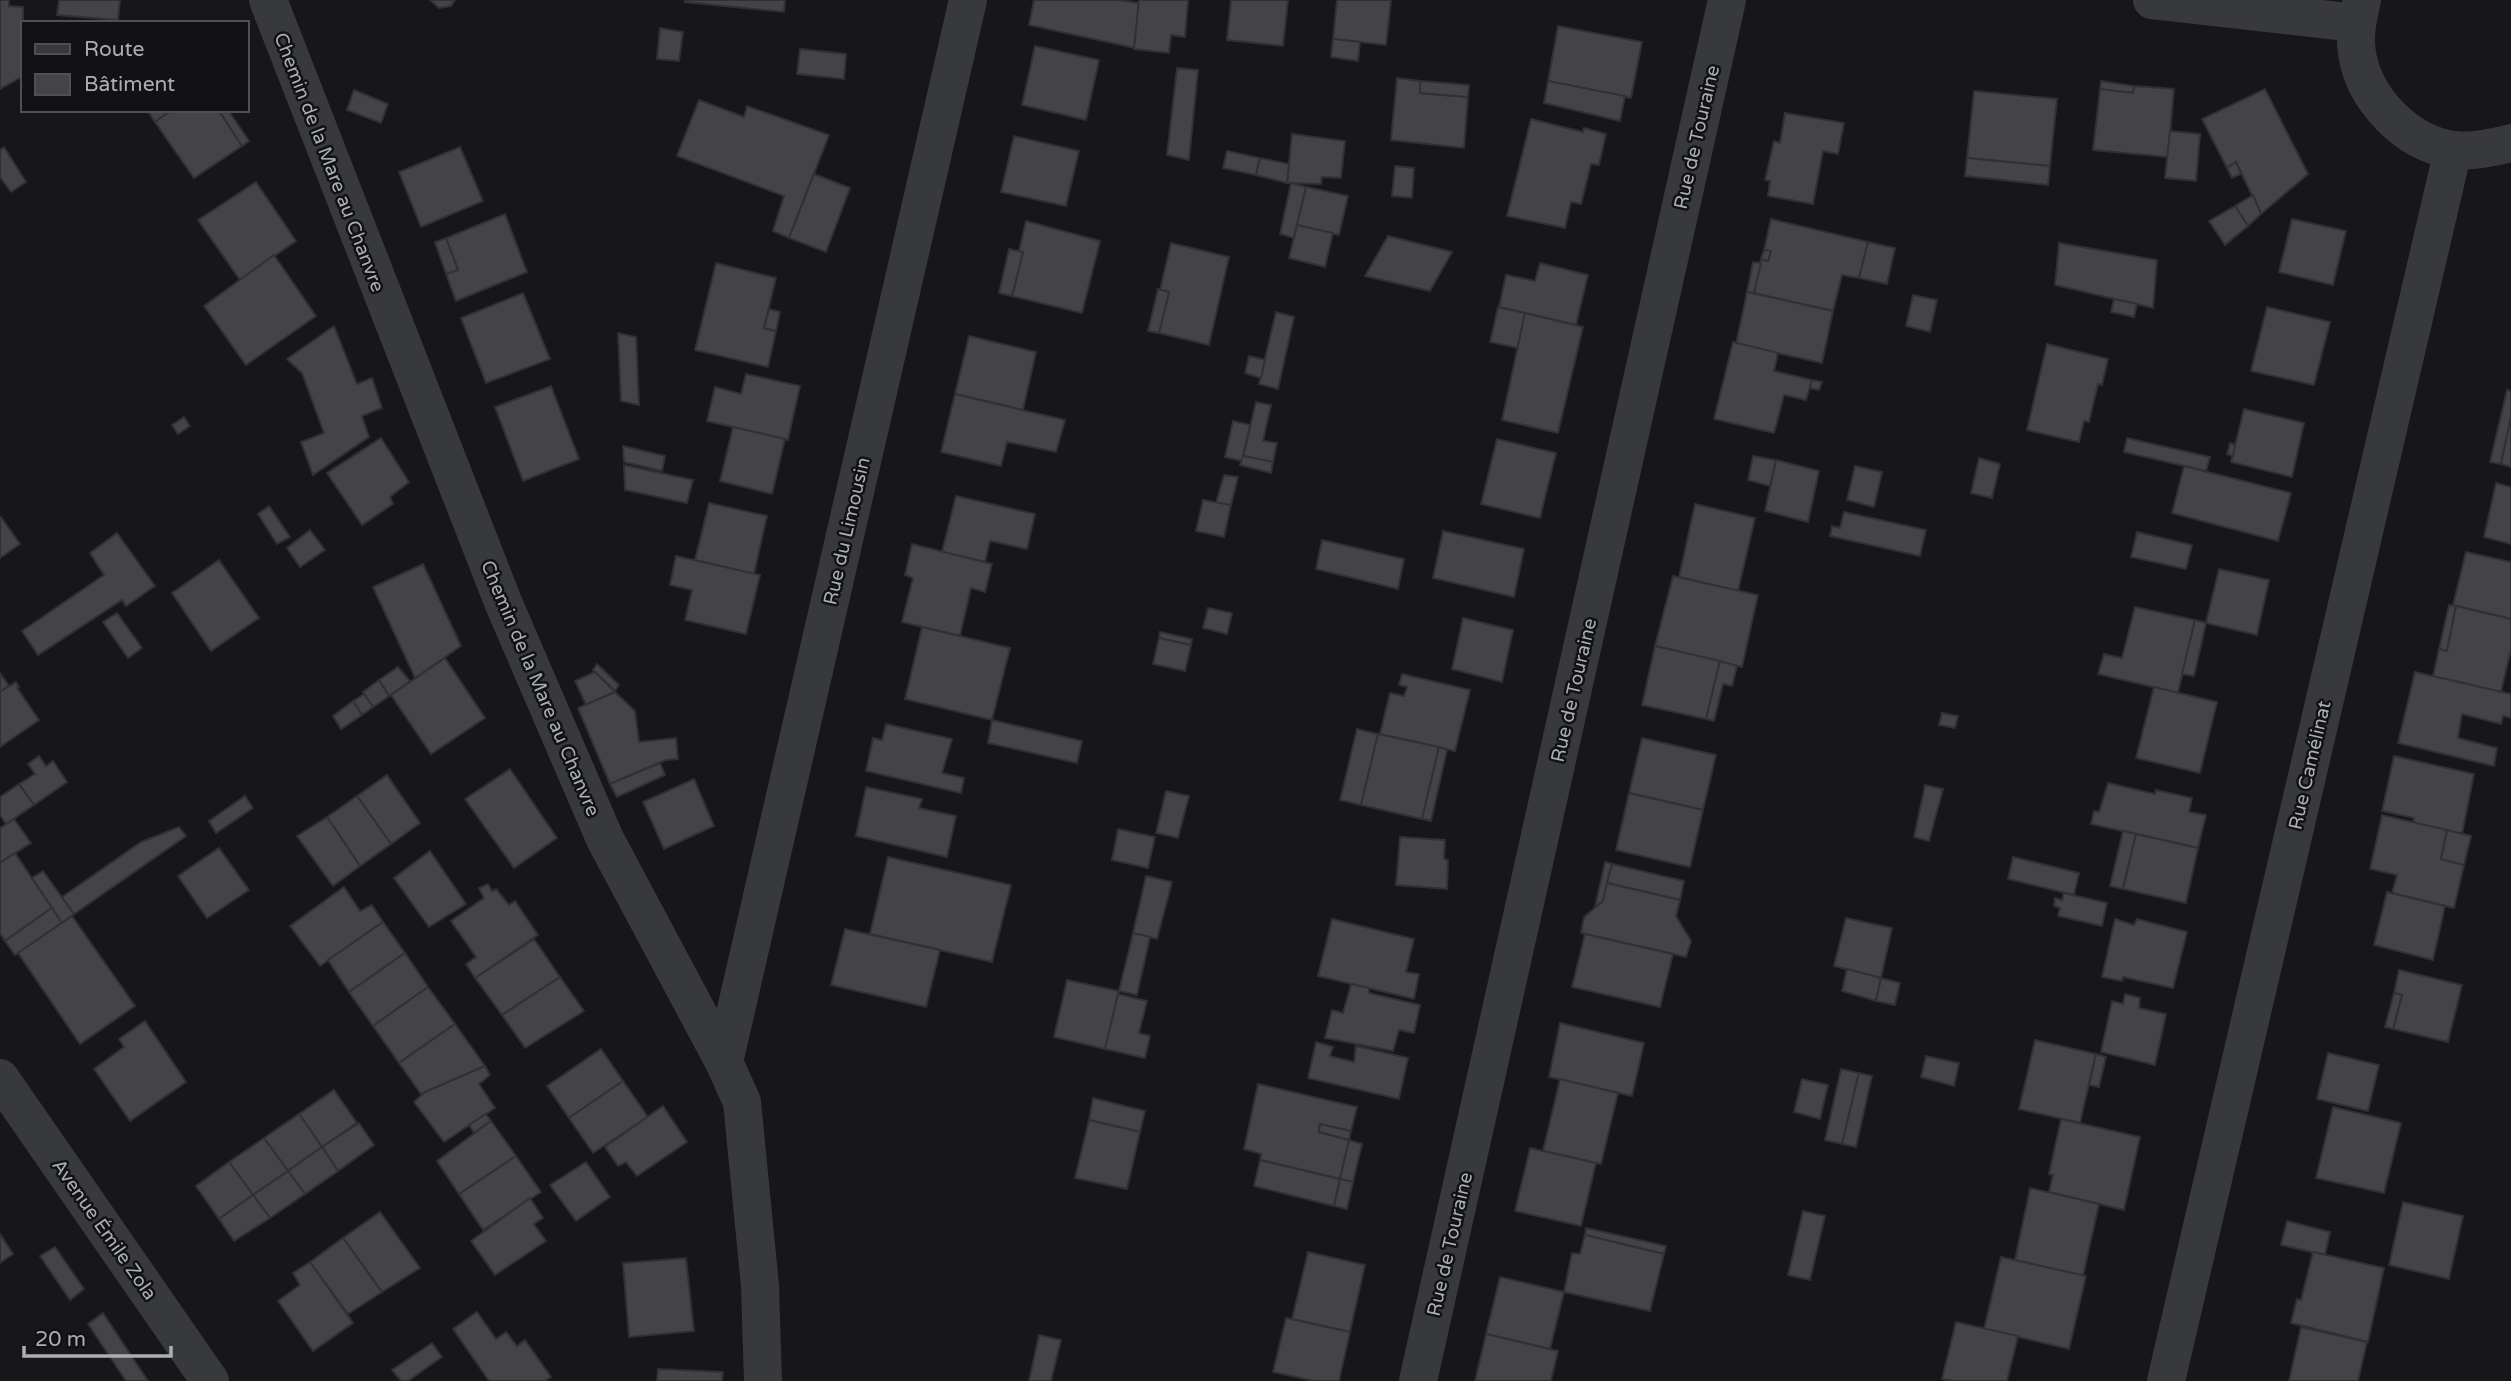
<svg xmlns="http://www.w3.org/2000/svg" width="2511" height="1381" font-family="'Varela Round',sans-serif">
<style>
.building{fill:#444448;stroke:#313134;stroke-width:2}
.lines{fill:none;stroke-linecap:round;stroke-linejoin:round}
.minor{stroke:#38393d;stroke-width:38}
.labels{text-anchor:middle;stroke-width:5;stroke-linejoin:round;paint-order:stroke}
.street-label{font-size:19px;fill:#aaaeb7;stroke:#121214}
</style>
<rect width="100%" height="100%" fill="#171719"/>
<g class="building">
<polygon points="0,0 9,0 9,6 23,7 23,76 0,89"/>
<polygon points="59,0 120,0 118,20 57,15"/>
<polygon points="430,0 455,0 451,6 439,8"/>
<polygon points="685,0 785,0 784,12 685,2"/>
<polygon points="1034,0 1119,0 1139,3 1135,48 1029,25"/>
<polygon points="1139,0 1188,0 1185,37 1171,35 1169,53 1134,49"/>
<polygon points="1231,0 1288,0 1283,46 1227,40"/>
<polygon points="1337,0 1391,0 1386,45 1333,39"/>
<polygon points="1558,26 1642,42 1631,98 1548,81"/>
<polygon points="660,28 683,32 679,61 657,59"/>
<polygon points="1333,39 1360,42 1358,61 1331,57"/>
<polygon points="1035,46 1099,60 1086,120 1022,105"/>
<polygon points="800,49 846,54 844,79 797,74"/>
<polygon points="1177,68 1198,70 1189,160 1167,155"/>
<polygon points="1397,78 1420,81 1420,93 1468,97 1464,148 1391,140"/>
<polygon points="1420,81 1469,85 1468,97 1420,93"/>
<polygon points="1548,81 1625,96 1620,121 1544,103"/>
<polygon points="2101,81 2134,86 2133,93 2100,89"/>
<polygon points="2134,86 2174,89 2168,157 2093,150 2100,89 2133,93"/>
<polygon points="2265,89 2308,174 2261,214 2236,162 2227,168 2202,119"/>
<polygon points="354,90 388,104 381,123 347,110"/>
<polygon points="1974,91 2057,99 2050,166 1967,158"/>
<polygon points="699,100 744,117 747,106 829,135 789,238 773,231 784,196 677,156"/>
<polygon points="147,110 172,110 155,122"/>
<polygon points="172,110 223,110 220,112 242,146 194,178 155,122"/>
<polygon points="223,110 228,110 249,141 242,146 220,112"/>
<polygon points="1785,113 1844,123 1838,154 1823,151 1813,204 1768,196 1770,181 1765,180 1774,141 1780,143"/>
<polygon points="1531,119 1583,132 1584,128 1606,134 1599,165 1591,164 1581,204 1571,202 1565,228 1507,216"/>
<polygon points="2170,131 2200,134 2196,181 2165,178"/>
<polygon points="1292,134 1345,141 1341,178 1322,177 1321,184 1287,183"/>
<polygon points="1014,136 1079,151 1066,206 1001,192"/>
<polygon points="4,147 26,182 11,192 0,177 0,150"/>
<polygon points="460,147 483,201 421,227 399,172"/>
<polygon points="1227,151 1260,158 1256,175 1223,168"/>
<polygon points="1260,158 1289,164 1287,183 1256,175"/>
<polygon points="1967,158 2050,166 2048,185 1965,176"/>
<polygon points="2236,162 2241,174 2232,178 2227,168"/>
<polygon points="1395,166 1414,168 1412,198 1392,196"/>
<polygon points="814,174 850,188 826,252 789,238"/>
<polygon points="256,182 296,241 240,280 198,220"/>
<polygon points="1291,183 1306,187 1294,238 1280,234"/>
<polygon points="1306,187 1348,196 1339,235 1297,225"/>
<polygon points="2253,195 2261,214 2248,226 2235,206"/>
<polygon points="2235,206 2248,226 2225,245 2209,221"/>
<polygon points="505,214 527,272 456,301 446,274 458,270 446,238"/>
<polygon points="1771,219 1868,242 1859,278 1842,275 1833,311 1754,293 1761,259 1768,261 1771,251 1764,250"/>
<polygon points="2292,219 2346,231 2333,285 2279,272"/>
<polygon points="1026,221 1100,241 1082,313 1012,296 1023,252 1019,251"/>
<polygon points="1297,225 1333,233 1325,267 1289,258"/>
<polygon points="1388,236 1452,252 1430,291 1365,276"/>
<polygon points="446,238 458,270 446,274 435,242"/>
<polygon points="1868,242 1895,248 1887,284 1859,278"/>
<polygon points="1171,243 1229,257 1209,345 1159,333 1169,292 1160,290"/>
<polygon points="2059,243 2157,260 2153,308 2055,285"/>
<polygon points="1009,249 1023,252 1012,296 999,293"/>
<polygon points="1764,250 1771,251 1768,261 1761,259"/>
<polygon points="274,255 316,316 246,365 204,306"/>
<polygon points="1753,262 1761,263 1754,293 1747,292"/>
<polygon points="716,263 776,278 764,328 776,331 768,367 695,350"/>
<polygon points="1540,263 1588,275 1576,325 1499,307 1506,275 1535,281"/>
<polygon points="1158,289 1169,292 1159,333 1148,331"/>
<polygon points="1747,292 1833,311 1822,363 1736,344"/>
<polygon points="523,293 550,359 486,383 461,318"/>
<polygon points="1913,295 1937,300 1930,332 1906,326"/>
<polygon points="2114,299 2137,304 2134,317 2111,312"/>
<polygon points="1498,307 1525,313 1518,348 1490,342"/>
<polygon points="2267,307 2330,322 2314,385 2251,371"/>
<polygon points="769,309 780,312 776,331 764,328"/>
<polygon points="1276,312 1294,317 1278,389 1259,384"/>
<polygon points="1525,313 1583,327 1558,433 1502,420"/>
<polygon points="334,326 357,384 372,378 382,408 362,416 369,437 313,475 301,442 324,433 302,373 287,359"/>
<polygon points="618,333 636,337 639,405 621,401"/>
<polygon points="969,336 1036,352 1023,410 955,394"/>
<polygon points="1733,342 1778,353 1774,371 1812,380 1806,400 1784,395 1774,433 1714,419"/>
<polygon points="2047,344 2108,359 2102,385 2098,384 2089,422 2084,421 2079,442 2027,430"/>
<polygon points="1249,356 1265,360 1261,378 1245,373"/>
<polygon points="746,374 800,386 788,440 707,421 715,387 741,394"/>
<polygon points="1812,380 1822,382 1819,390 1810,388"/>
<polygon points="551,386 579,459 523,481 495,407"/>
<polygon points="2507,390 2511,391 2511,417 2501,464 2490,462"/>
<polygon points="955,394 1065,420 1056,452 1007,442 1001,466 941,452"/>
<polygon points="1256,402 1271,405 1263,441 1277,443 1273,462 1243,456"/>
<polygon points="2244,409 2304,423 2292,477 2231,462"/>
<polygon points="184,417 190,426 178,434 172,425"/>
<polygon points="2511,417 2511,467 2501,464"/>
<polygon points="1233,421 1250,425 1242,461 1225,457"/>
<polygon points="733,427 785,439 772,494 720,481"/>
<polygon points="381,438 409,482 390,497 393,504 362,525 327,473"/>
<polygon points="2127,438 2210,457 2206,471 2124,452"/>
<polygon points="1497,439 1556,453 1540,518 1481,504"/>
<polygon points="2230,443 2235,445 2233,456 2227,454"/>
<polygon points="623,446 665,456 662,471 624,462"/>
<polygon points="1243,456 1273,462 1271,473 1240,465"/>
<polygon points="1753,456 1776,460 1770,486 1748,480"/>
<polygon points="1979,458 2000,464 1992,498 1971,493"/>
<polygon points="1776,460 1819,471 1808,522 1765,511"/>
<polygon points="624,465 693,480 687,503 625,490"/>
<polygon points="1855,466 1882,472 1874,507 1847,500"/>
<polygon points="2184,466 2291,493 2278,541 2172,513"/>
<polygon points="1224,475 1238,477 1231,505 1216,503"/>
<polygon points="2496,483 2511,487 2511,544 2484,537"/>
<polygon points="956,496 1035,514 1027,549 990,541 985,562 942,552"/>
<polygon points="1203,500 1231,505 1224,537 1196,531"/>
<polygon points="709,503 767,516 754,574 695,560"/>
<polygon points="1695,504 1755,518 1738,591 1679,577"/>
<polygon points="269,506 290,537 277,544 258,514"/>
<polygon points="1844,512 1926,530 1920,556 1830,536 1832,526 1840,528"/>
<polygon points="1,517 20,544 0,558 0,518"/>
<polygon points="310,530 325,550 300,567 287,548"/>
<polygon points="1443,531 1524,549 1514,597 1433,578"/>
<polygon points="2137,532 2192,545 2186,569 2131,557"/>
<polygon points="117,533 155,586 126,606 122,600 38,655 22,631 104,575 90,553"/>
<polygon points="1322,540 1404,559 1398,589 1316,569"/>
<polygon points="912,544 992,564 985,592 971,588 960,636 902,622 913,578 905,575"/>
<polygon points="2466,552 2511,562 2511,619 2453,605"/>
<polygon points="676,556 760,575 746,634 685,620 692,590 670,585"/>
<polygon points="219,560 259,618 211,651 172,593"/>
<polygon points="423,564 461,646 415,678 373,587"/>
<polygon points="2219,569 2269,580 2257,635 2206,623"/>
<polygon points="1673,576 1758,595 1742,667 1655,646"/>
<polygon points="2449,605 2456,606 2447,651 2439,649"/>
<polygon points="2456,606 2511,619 2511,649 2501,692 2433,676 2439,649 2447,651"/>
<polygon points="2135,607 2195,620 2178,693 2098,674 2104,654 2122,658"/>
<polygon points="1208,608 1232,613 1227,634 1203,628"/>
<polygon points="117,613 142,648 128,658 103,622"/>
<polygon points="1463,618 1513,630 1502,682 1452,669"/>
<polygon points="2195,620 2206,623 2194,676 2182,674"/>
<polygon points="922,627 1010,648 992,720 905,699"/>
<polygon points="1160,632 1192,639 1191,645 1159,638"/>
<polygon points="1159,638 1191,645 1185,671 1153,664"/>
<polygon points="1655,646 1720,661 1706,719 1642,705"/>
<polygon points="445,658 485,718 431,754 391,695"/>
<polygon points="1720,661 1737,666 1732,686 1723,684 1714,721 1706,719"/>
<polygon points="597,664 619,685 615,691 593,670"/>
<polygon points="398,667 410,681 389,696 379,680"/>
<polygon points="595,672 615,692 586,705 575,681"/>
<polygon points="2415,672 2511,694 2511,718 2503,716 2501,724 2462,714 2458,738 2497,748 2494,766 2398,743"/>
<polygon points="0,673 9,686 0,692"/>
<polygon points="1402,674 1470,690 1455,751 1380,734 1390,693 1404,696 1407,687 1399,685"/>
<polygon points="379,680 389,696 373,707 363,692"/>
<polygon points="16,682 19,687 17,688 39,720 0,747 0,692"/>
<polygon points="2154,687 2217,702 2200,773 2136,758"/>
<polygon points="615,692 635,711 639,742 676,738 678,759 666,760 610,784 578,708"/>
<polygon points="364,694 373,707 362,715 353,701"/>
<polygon points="353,701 362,715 341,729 333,716"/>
<polygon points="1942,713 1958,716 1955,728 1939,725"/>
<polygon points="992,720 1082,741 1077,763 988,743"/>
<polygon points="886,724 952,739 942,773 964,778 961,793 866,771 873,738 882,740"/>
<polygon points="1357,729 1378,734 1361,805 1340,800"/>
<polygon points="1378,734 1439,747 1422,819 1361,805"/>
<polygon points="1642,738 1716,755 1703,810 1629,793"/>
<polygon points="1439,747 1447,750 1431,821 1422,819"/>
<polygon points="39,756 46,766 53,761 67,782 34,805 19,784 35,774 28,764"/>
<polygon points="2394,756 2474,774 2462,834 2413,823 2414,818 2382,811"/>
<polygon points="660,763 665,775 617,797 610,784"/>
<polygon points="510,769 557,838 514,868 465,799"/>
<polygon points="387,775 420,823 391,844 357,796"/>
<polygon points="694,779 714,826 664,849 643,802"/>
<polygon points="2108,783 2155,794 2156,790 2192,798 2189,812 2206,815 2198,848 2091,824 2094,811 2099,812"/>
<polygon points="19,784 34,805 6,824 0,815 0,797"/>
<polygon points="1925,785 1943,789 1929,841 1914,837"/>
<polygon points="866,787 922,799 919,808 956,816 947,857 856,836"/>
<polygon points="1166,791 1189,796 1178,838 1156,833"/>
<polygon points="1629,793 1703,810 1690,867 1616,850"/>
<polygon points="245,796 253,808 216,833 209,821"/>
<polygon points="357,796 391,844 360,866 327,817"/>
<polygon points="2382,815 2447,830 2441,859 2464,865 2454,908 2392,893 2397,875 2370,869"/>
<polygon points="327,817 360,866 333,886 297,836"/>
<polygon points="14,819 31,843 0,863 0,828"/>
<polygon points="179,827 186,836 74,914 62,897 141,842"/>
<polygon points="1118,829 1155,837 1148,868 1112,860"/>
<polygon points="2447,830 2471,836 2464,865 2441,859"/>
<polygon points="2123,831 2136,834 2123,889 2110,886"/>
<polygon points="2136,834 2198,848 2186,903 2123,889"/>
<polygon points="1400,837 1445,840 1444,859 1448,860 1447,889 1396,885"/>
<polygon points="219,848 249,890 207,918 178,876"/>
<polygon points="430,851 466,904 429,927 394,878"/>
<polygon points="15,853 52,908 5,941 0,933 0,863"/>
<polygon points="888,857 1011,885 992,962 870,934"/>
<polygon points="2013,857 2079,873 2074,895 2008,879"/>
<polygon points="1605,862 1612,864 1603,901 1595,907"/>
<polygon points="1612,864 1684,881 1680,900 1607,883"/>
<polygon points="43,871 74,914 62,923 32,878"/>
<polygon points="1146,876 1172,882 1157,939 1133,933"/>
<polygon points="1607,883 1680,900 1676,916 1691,941 1686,957 1581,933 1584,917 1603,901"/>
<polygon points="488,884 492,891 496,889 509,905 515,901 538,935 475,978 466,964 476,957 451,921 484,898 479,888"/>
<polygon points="344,887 360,911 372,905 383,922 320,966 290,926"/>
<polygon points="2387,892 2445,906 2433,960 2374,945"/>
<polygon points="2064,893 2107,903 2102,926 2058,916 2060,908 2054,906 2055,898 2062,900"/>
<polygon points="52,908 62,923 15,955 5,941"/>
<polygon points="72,916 135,1006 80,1044 18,953"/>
<polygon points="1846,918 1892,928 1881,978 1834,966"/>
<polygon points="1332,919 1414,939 1406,972 1419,974 1414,999 1318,976"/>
<polygon points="2115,919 2134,925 2137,919 2187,932 2173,988 2123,977 2122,981 2102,977"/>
<polygon points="383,922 405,953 349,992 328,960"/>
<polygon points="845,929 940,950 926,1007 831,985"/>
<polygon points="1133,933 1150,937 1137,995 1119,991"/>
<polygon points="1585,934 1673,954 1660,1007 1572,987"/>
<polygon points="534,939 560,977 502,1015 475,978"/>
<polygon points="405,953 428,987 373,1026 349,992"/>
<polygon points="1847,969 1881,978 1876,1001 1842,991"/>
<polygon points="2399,970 2462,985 2448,1042 2393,1029 2402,995 2394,993"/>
<polygon points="560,977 584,1011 525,1048 502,1015"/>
<polygon points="1881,978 1900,983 1895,1005 1876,1001"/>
<polygon points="1067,980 1119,991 1105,1049 1054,1037"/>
<polygon points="1351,984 1369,988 1369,993 1420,1005 1414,1033 1399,1030 1393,1051 1325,1038 1332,1010 1343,1013"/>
<polygon points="428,987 455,1024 399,1063 373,1026"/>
<polygon points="2394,993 2402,995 2393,1029 2385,1027"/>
<polygon points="1118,994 1147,1001 1139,1033 1150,1036 1145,1058 1105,1049"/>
<polygon points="2125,994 2140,998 2139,1008 2166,1014 2155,1065 2101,1052 2112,1001 2123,1004"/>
<polygon points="145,1021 186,1082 130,1121 94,1069 124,1047 119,1039"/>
<polygon points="1560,1023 1644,1043 1632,1096 1549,1077"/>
<polygon points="455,1024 485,1066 421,1094 399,1063"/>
<polygon points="2035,1040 2096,1054 2080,1123 2019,1109"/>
<polygon points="1316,1042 1333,1047 1330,1056 1354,1062 1356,1046 1408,1058 1399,1099 1308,1078"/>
<polygon points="601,1049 623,1081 569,1118 547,1086"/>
<polygon points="2328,1053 2379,1065 2368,1111 2317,1099"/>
<polygon points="2096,1054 2106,1057 2099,1087 2089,1085"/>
<polygon points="1926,1056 1959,1063 1954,1086 1921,1077"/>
<polygon points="485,1066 490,1075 479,1084 495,1108 444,1142 414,1102 425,1092"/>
<polygon points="1841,1069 1859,1073 1842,1144 1825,1140"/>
<polygon points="1859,1073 1872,1076 1856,1147 1842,1144"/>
<polygon points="1560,1079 1618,1093 1601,1164 1543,1151"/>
<polygon points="1802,1079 1828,1085 1820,1119 1794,1112"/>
<polygon points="623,1081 648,1117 593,1153 569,1118"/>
<polygon points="1258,1084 1357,1107 1351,1131 1320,1124 1319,1132 1349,1140 1340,1179 1260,1160 1261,1154 1244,1149"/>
<polygon points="334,1090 357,1123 322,1147 299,1114"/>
<polygon points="1093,1098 1145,1111 1140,1132 1089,1120"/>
<polygon points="663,1106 687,1142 637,1176 626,1162 618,1166 605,1147"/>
<polygon points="2333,1107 2401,1123 2384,1193 2316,1178"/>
<polygon points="299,1114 322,1147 288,1171 264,1138"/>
<polygon points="486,1114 491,1121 474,1133 469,1125"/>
<polygon points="2061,1119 2140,1137 2124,1210 2049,1192 2053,1175 2049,1174"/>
<polygon points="1089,1120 1140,1132 1127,1189 1075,1178"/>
<polygon points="491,1121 516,1156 459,1194 437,1161"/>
<polygon points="359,1123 374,1145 338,1171 322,1147"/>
<polygon points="1320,1124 1351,1131 1349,1140 1319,1132"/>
<polygon points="264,1138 288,1171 253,1195 229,1162"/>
<polygon points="1349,1140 1362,1144 1353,1182 1340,1179"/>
<polygon points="322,1147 338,1171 305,1194 288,1171"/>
<polygon points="1530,1148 1596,1163 1581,1226 1515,1211"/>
<polygon points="516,1156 541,1192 483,1230 459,1194"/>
<polygon points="1260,1160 1340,1179 1334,1206 1254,1186"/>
<polygon points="229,1162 253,1195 219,1219 196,1186"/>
<polygon points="586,1162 610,1197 576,1221 550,1185"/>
<polygon points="288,1171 305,1194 270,1218 253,1195"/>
<polygon points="1340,1179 1353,1182 1347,1209 1334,1206"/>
<polygon points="2030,1188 2099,1204 2083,1276 2015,1260"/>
<polygon points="253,1195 270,1218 234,1241 219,1219"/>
<polygon points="530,1198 543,1218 534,1224 546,1241 495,1275 471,1241"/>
<polygon points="2403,1202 2463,1216 2449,1279 2389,1265"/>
<polygon points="1803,1211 1825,1216 1810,1280 1788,1275"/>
<polygon points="380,1212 420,1268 382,1292 343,1238"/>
<polygon points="2287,1221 2330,1232 2325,1255 2281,1245"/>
<polygon points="1586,1228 1666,1246 1664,1254 1585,1235"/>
<polygon points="0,1234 13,1254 0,1263"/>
<polygon points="1585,1235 1664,1254 1650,1311 1564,1292 1572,1253 1580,1254"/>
<polygon points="343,1238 382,1292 348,1314 310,1262"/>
<polygon points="55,1247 84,1289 70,1300 40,1256"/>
<polygon points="1308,1252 1365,1265 1350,1332 1292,1319"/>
<polygon points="2313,1252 2384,1268 2368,1342 2291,1323 2297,1299 2301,1300"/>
<polygon points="2001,1257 2086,1276 2069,1349 1984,1329"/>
<polygon points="686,1258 694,1331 629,1337 623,1263"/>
<polygon points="310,1262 353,1323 313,1351 278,1301 300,1285 293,1273"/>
<polygon points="1500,1277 1564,1292 1550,1349 1486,1334"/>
<polygon points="477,1312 496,1339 506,1332 517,1346 525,1340 551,1377 545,1381 489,1381 453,1329"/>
<polygon points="103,1313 148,1381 126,1381 88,1324"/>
<polygon points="1286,1318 1350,1332 1339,1381 1314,1381 1273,1372"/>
<polygon points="1956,1322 2018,1336 2007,1381 1953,1381 1942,1379"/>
<polygon points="2301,1327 2367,1342 2358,1381 2289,1381"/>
<polygon points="1486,1334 1558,1351 1551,1381 1475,1381"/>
<polygon points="1039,1335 1061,1340 1051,1381 1029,1381"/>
<polygon points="432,1343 442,1357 408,1381 401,1381 392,1370"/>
<polygon points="658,1369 723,1372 722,1381 657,1381"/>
</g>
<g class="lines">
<g class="minor">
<polyline points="268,0 503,602 605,839 724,1062 742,1102 760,1286 763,1381"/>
<polyline points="2152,0 2356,23"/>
<path d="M2362,0C2358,17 2354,35 2357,53C2364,99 2406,143 2453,150C2473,152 2492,148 2511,143"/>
<polyline points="724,1062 968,0"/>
<polyline points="0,1078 210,1381"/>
<polyline points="1418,1381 1727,0"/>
<polyline points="2166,1381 2453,150"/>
</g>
</g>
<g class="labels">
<g class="street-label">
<text transform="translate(1696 137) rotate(-77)" y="7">Rue de Touraine</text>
<text transform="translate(330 162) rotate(69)" y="7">Chemin de la Mare au Chanvre</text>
<text transform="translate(846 531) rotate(-77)" y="7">Rue du Limousin</text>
<text transform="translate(541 688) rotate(67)" y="7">Chemin de la Mare au Chanvre</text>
<text transform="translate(1573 690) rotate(-77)" y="7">Rue de Touraine</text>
<text transform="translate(2309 765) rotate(-77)" y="7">Rue Camélinat</text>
<text transform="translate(105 1229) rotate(55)" y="7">Avenue Émile Zola</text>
<text transform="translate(1449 1244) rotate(-77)" y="7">Rue de Touraine</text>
</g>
</g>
<rect x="21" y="21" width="228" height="91" fill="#121214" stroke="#4f5055" stroke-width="2"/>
<rect x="35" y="44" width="35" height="10" fill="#38393d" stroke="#4f5055" stroke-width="2"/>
<text x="84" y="56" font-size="21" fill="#aaaeb7">Route</text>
<rect x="35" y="74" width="35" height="21" fill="#444448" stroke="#4f5055" stroke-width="2"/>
<text x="84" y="91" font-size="21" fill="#aaaeb7">Bâtiment</text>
<path d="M24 1346v10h147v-10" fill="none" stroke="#aaaeb7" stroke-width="3.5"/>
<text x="35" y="1346" font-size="21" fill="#aaaeb7" stroke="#121214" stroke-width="5" paint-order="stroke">20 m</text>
</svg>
